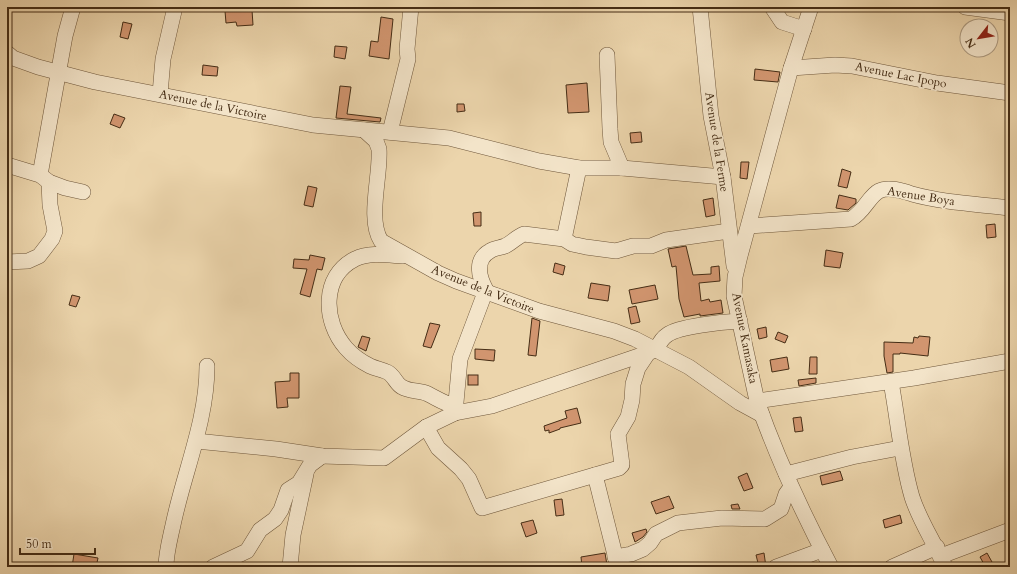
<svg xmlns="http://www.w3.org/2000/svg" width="1017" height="574" font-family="Cardo,serif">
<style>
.building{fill:#d1956f;stroke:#452d15}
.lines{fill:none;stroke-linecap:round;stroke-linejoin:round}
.minor-casing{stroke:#6f573b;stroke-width:16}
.minor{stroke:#f3e4c9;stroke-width:15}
.labels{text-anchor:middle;stroke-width:3.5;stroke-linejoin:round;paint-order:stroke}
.street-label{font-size:12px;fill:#452d15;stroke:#f3e4c9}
</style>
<rect width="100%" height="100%" fill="#ecd5ac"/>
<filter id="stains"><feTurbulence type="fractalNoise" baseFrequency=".005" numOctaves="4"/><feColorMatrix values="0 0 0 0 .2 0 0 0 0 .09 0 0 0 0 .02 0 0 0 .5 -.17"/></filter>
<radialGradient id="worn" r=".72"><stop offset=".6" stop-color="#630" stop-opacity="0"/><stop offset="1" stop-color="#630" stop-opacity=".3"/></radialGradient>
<g class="building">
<polygon points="252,10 253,25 237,26 236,22 226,23 225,11"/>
<polygon points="381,17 393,19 389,59 369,56 371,41 378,42"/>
<polygon points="123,22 132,24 128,39 120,37"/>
<polygon points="335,46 347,47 345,59 334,57"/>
<polygon points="203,65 218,67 217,76 202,75"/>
<polygon points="755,69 780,72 778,82 754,80"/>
<polygon points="587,83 589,112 568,113 566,85"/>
<polygon points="340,86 351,87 347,114 381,118 380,122 336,118"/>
<polygon points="457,104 464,104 465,111 457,112"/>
<polygon points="114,114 125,118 120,128 110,124"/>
<polygon points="641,132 642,142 631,143 630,133"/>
<polygon points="741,162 749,162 747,179 740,178"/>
<polygon points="842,169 851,172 847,188 838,186"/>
<polygon points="308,186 317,188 313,207 304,205"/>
<polygon points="839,195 856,199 856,203 848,210 836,208"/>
<polygon points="713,198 715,215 706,217 703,200"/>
<polygon points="481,212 481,226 474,226 473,213"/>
<polygon points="995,224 996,237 987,238 986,225"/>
<polygon points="686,246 693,275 711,274 711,267 719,266 720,281 699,283 701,301 709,299 710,302 721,300 723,313 700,316 700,314 684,317 679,299 676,266 672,267 668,249"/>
<polygon points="826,250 843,253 840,268 824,266"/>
<polygon points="310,255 325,258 322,270 317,269 310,297 300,294 307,269 293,268 294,259 309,260"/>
<polygon points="555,263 565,266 563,275 553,272"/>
<polygon points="591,283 610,286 608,301 588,298"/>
<polygon points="655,285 658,299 632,304 629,290"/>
<polygon points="72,295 80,297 76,307 69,305"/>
<polygon points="636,306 640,322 631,324 628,308"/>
<polygon points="532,318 540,321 536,356 528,355"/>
<polygon points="430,323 440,325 431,348 423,346"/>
<polygon points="766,327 767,337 759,339 757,329"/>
<polygon points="778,332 788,336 785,343 775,339"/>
<polygon points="362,336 370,338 366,351 358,347"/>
<polygon points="919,336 930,337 928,356 900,353 900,354 893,354 893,372 887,373 884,356 884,342 913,343 914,337 918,338"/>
<polygon points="475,349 495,350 494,361 475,359"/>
<polygon points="787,357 789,369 772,372 770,360"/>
<polygon points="810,357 817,357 817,374 809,374"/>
<polygon points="290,373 299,373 299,398 287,398 288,407 277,408 275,382 290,381"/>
<rect x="468" y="375" width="10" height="10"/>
<polygon points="816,378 816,383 799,386 798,380"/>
<polygon points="577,408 581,423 560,428 560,429 549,433 549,430 545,431 544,426 567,418 565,411"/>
<polygon points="801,417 803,431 795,432 793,418"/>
<polygon points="840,471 843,480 822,485 820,476"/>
<polygon points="747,473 753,488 744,491 738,477"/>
<polygon points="669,496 674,508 656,514 651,502"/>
<polygon points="562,499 564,515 556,516 554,500"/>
<polygon points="738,504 740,509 732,509 731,505"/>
<polygon points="900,515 902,523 885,528 883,520"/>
<polygon points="533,520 537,533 526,537 521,523"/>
<polygon points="646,529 647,532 643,537 635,542 632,533"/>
<polygon points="605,553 607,565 582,567 581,557"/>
<polygon points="764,553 766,567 759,567 756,555"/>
<polygon points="987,553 992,562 985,566 980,557"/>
<polygon points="74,554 98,558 96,567 72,567"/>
</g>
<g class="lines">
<defs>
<g id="minor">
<polyline points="700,7 711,116 723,177 734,266"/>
<polyline points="772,7 782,22 804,29"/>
<path d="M811,7L791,68L740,256L735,277L734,296L757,401C777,458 803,514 831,567"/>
<polyline points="965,7 1010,13"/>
<polyline points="7,53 13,58 38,67 95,82 313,125 449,138 539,161 579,168 622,168 723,177"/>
<polyline points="607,55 610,129 611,142 622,168"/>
<polyline points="791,68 835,65 852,66 937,83 1010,93"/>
<polyline points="160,94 163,59 175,7"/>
<path d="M364,130L376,141L379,149C381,175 367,219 381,241L438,273L456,281L539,311L614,331L635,339L689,367L740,403L762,415"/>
<polyline points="390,132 408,59 407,49 411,7"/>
<polyline points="7,165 40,175 49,182 65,188 83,192"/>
<polyline points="40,175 65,36 73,7"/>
<path d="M749,226L851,219C864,212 869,196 879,191C888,186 903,191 912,194C944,203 977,204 1010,208"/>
<polyline points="564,239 579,168"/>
<path d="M403,256C387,255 370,252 355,259C321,276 323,322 346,348C352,355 362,362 370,366C376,369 382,369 387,372C394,375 396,384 402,387C410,392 420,390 428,394C438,399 445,404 455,406"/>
<polyline points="7,262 28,261 39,256 52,239 55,231 50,205 49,182"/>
<path d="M891,382C898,420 901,459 912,497C920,522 935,543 945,567"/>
<polyline points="757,401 914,378 1010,361"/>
<path d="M455,413L460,359L486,290C479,277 474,260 490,251C494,248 500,248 505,246C512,243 516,237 524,234L564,239L572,244L586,247L616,251L633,246H651L666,240L729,231"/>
<polyline points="426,427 438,448 461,469 469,479 482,508 595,475 618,567"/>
<path d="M196,441L276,449L322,456L384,458L426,427L455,413L492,406L656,350C659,344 661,339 667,335C679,326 723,322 740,321"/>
<polyline points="786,474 852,457 900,448"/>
<polyline points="595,475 619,468 622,465 618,434 628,417 632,400 633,384 638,368 648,353"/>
<polyline points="941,556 1010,530"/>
<polyline points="615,557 631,554 643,549 650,543 656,534 678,523 722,518 765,519 781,509 786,494 791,487"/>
<path d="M166,567C166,553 170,539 173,525C184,472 207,421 207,366"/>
<polyline points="213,567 247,551 260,530 275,519 281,510 288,490 299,483 310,465 322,456"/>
<polyline points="290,567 293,535 306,474"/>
<polyline points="776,567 822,550"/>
<polyline points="892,567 937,547"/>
</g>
</defs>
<use href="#minor" class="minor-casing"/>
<use href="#minor" class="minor"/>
</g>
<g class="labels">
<g class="street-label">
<text transform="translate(901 75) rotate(11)" y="4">Avenue Lac Ipopo</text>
<text transform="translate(213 105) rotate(12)" y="4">Avenue de la Victoire</text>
<text transform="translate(717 142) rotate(81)" y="4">Avenue de la Ferme</text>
<text transform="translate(921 196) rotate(9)" y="4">Avenue Boya</text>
<text transform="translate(483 289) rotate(22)" y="4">Avenue de la Victoire</text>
<text transform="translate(745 338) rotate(79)" y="4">Avenue Kamasaka</text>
</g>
</g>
<rect width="1017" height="574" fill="none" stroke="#ecd5ac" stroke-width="24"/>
<rect x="8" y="8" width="1001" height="558" fill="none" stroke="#452d15" stroke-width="2"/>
<rect x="12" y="12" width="993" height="550" fill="none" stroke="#452d15"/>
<g transform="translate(979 38) rotate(239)"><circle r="19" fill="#f3e4c9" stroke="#ad9b81"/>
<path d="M0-3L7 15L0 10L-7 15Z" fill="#8f2418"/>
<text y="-6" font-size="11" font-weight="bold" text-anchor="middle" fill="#452d15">N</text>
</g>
<path d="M20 548v6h75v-6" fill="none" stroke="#452d15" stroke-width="2"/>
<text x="26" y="548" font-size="12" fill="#452d15" stroke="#f3e4c9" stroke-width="3" paint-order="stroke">50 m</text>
<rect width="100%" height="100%" filter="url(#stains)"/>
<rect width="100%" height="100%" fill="url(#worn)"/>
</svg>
